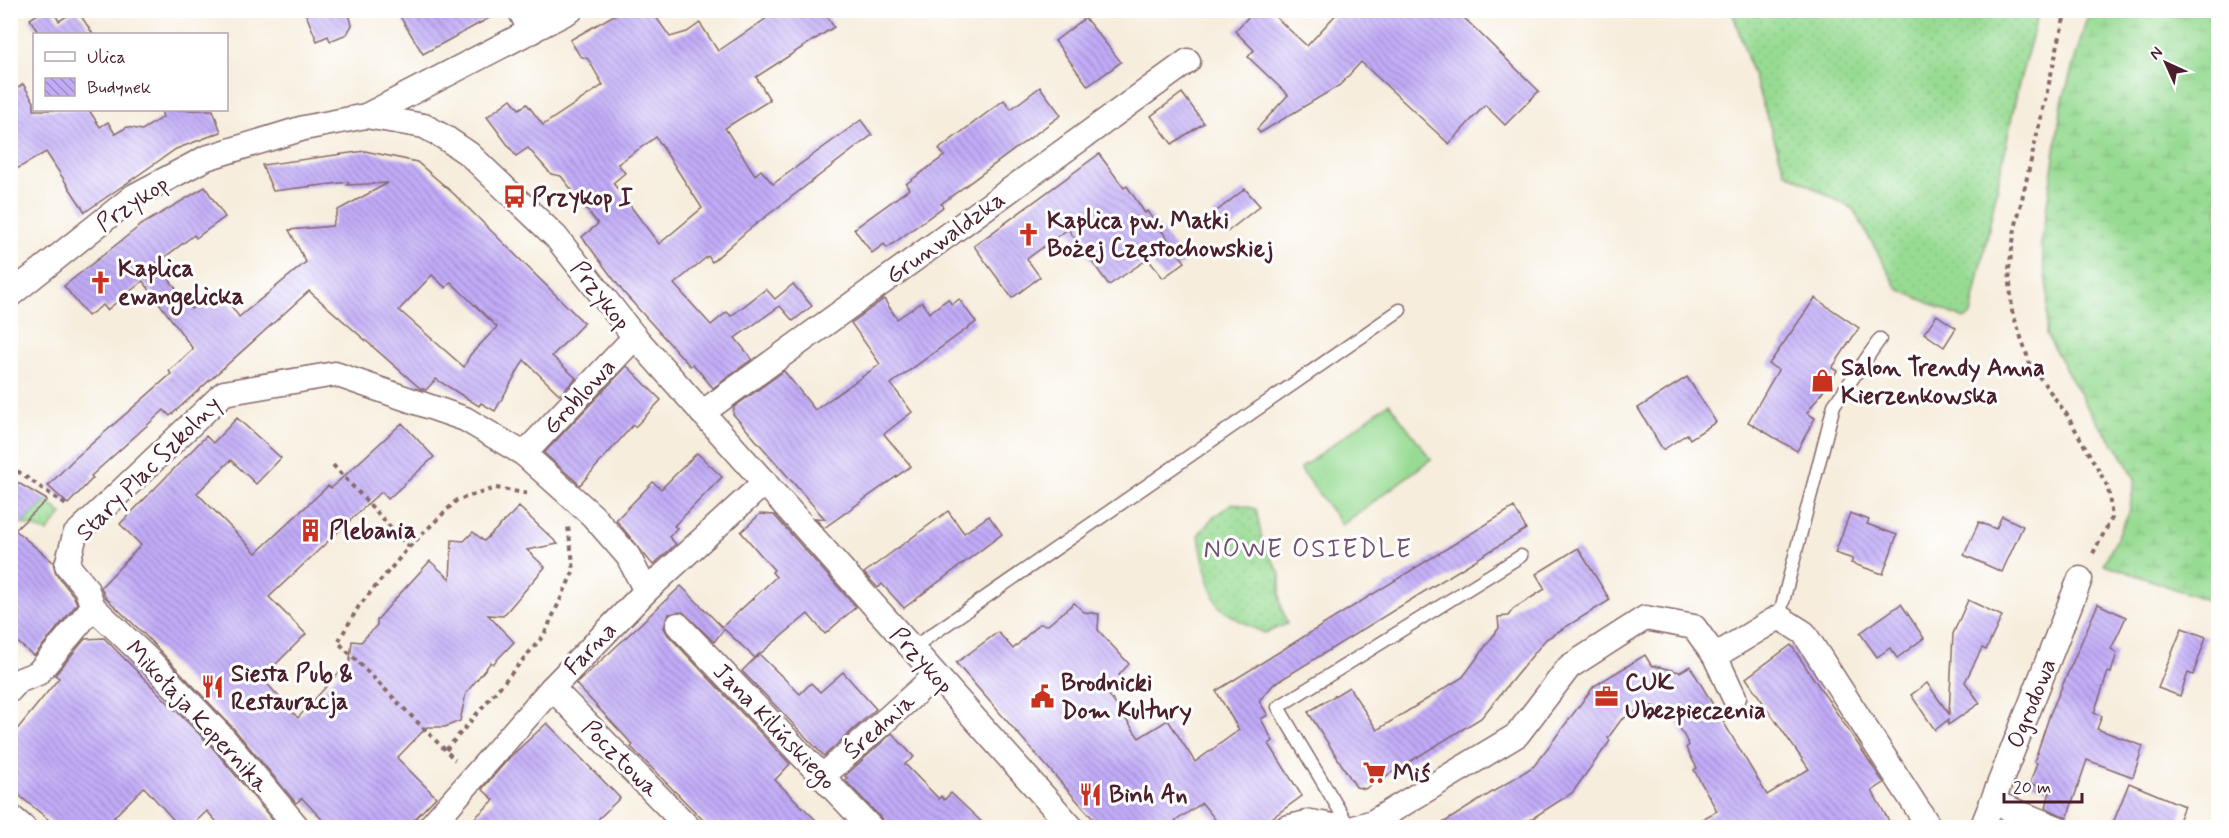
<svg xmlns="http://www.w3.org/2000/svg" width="2229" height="838" font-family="Mynerve,sans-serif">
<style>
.grass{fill:url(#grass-dots);stroke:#707d5f;stroke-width:1.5}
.wetland{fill:url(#wetland-marsh);stroke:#707d5f;stroke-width:1.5}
.pitch{fill:#97db93;stroke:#707d5f;stroke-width:1.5}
.building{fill:url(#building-back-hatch);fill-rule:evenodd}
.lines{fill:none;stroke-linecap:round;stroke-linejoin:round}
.lane-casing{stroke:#866769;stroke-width:15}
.street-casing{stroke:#866769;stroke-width:27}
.path{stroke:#866769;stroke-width:4;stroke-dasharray:4.5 4.5;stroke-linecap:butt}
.lane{stroke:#fff;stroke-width:12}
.street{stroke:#fff;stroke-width:24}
.labels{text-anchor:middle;stroke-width:6;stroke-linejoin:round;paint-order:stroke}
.poi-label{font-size:24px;font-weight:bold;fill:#4a1f2b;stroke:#fff;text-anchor:start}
.street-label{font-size:24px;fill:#4a1f2b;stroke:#fff}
.neighbourhood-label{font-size:26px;letter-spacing:1.5px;fill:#745073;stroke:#fff}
</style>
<defs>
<pattern id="grass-dots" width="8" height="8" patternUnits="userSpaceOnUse" patternTransform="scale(1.5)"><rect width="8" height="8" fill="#97db93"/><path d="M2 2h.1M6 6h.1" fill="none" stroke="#84bc7f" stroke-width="1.8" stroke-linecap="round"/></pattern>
<pattern id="wetland-marsh" width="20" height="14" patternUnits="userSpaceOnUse" patternTransform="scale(1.5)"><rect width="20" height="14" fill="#97db93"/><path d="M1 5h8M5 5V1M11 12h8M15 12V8" fill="none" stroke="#84bc7f"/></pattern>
<pattern id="building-back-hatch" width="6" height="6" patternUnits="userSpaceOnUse" patternTransform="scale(1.5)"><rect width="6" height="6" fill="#c1acf8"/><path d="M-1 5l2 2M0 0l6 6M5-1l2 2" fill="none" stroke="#9f8bc9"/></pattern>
</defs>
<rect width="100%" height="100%" fill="#fff"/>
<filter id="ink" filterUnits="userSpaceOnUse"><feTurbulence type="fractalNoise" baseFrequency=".0167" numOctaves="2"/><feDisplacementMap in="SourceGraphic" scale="12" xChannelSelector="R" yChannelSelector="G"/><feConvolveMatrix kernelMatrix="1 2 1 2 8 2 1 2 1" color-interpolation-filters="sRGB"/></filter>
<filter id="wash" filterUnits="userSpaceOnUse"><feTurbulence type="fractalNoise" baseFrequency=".008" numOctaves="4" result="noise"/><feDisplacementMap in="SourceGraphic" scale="24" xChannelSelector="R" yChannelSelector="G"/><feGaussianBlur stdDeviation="1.35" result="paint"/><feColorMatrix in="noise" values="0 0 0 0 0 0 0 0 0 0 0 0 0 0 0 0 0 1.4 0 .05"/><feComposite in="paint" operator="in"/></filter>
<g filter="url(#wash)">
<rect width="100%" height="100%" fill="#f6eddc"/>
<g class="grass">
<polygon points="1732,11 2039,11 2018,87 1971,315 1964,319 1898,289 1853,209 1785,172"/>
<polygon points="47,500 62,514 47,532 22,524"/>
<path d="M1233,503L1256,509L1262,540L1280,574V602L1287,624L1265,633C1250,627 1233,618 1220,607C1211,600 1200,547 1199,534L1213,517Z"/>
</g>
<polygon class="wetland" points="2089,11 2218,11 2218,604 2104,564 2129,513 2135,479 2119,451 2090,412 2046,334 2048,294 2041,245 2062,103"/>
<polygon class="pitch" points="1389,403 1431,459 1342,525 1300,469"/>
<g id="blocks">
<g class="building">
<polygon points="44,10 52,10 59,21 77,10 93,34 39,34 30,19"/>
<polygon points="304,10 348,10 352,25 347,34 330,41 328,36 317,41"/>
<polygon points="396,10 504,10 423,54"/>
<path d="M623,10H651L670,37L687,32L700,23L718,51L779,10H823L834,27L756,77L770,100L725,128L755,175L761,170L773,184L861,120L872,135L747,231L712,262L708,256L674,284L711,325L727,312L731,316L766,289L775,299L793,284L812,306L793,321L780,306L735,338L752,359L713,388L693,364L690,366L624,293L582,237L598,224L561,176L551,174L528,148L516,156L487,117L511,99L519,109L527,104L543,125L603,85L588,59L580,56L570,40ZM656,137L702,208L659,244L613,183L625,173L618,164Z"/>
<polygon points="1255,10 1268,10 1307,46 1340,10 1456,10 1539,91 1505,125 1485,105 1449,144 1361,62 1340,85 1260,133 1257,129 1288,95 1248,57 1254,50 1235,31"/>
<polygon points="1085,18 1121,62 1088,86 1055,41"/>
<polygon points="23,84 34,102 34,110 89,110 100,127 108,122 115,134 127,127 142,130 163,117 161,110 213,110 221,132 176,149 85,212 46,152 10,173 10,94"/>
<polygon points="1040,87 1061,115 941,204 943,207 887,248 884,244 872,253 854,229 909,189 906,184 944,156 939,149 1004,100 1011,109"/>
<polygon points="1182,93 1204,123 1172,144 1151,116"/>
<path d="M365,151L417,162L454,194L584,323L552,356L576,378L560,395L524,360L495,411L481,403L479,406L436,379L426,390L420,388L309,291L170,416L164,410L91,476L93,478L68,504L48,486L72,461L171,374L169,371L193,349L143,281L107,310L103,305L88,316L64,286L141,225L205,187L225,217L196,238L194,235L157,263L191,309L220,290L239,317L306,262L289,230L332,226L338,210L388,183L347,185L349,182L273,191L262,165ZM432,275L446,288L451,282L497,327L470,355L464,367L399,310Z"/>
<polygon points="1099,154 1124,188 1127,186 1145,213 1147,211 1185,262 1163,278 1148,259 1109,285 1068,229 1027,259 1040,277 1012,298 974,246"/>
<polygon points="1245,189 1260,206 1227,232 1213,214"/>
<polygon points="1815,298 1859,328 1832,368 1837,371 1807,413 1815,418 1797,451 1748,422 1778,370 1769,364"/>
<polygon points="884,299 897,319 922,302 929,313 948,299 952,305 959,299 976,322 891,384 912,412 884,434 911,466 824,528 815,518 825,519 733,414 734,407 784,371 815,410 880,364 851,323"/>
<polygon points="1937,315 1956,328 1944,347 1924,333"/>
<polygon points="627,366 661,400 635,427 633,425 580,485 544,453"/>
<polygon points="1687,377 1716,422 1690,439 1687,434 1663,450 1638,408"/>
<polygon points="237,418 281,458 256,484 231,460 197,493 256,553 328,486 331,488 402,423 434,457 388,499 382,492 374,498 269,597 306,634 262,678 298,718 341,670 348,677 352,641 361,642 377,625 377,620 396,598 430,561 450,579 452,540 464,541 473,532 484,541 519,507 558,544 527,550 545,567 503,616 488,615 514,642 493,664 491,662 466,693 460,721 445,727 427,727 397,758 436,797 406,828 330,828 302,798 296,803 234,729 144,634 105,597 101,587 141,545 120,524 206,436 213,443"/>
<polygon points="697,453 722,477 674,526 677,528 669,537 676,544 653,565 616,520 653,482 661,489"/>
<polygon points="10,478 47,500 15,530 53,562 56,574 73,595 77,604 34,656 10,636"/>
<polygon points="1514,507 1526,529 1274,684 1259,701 1268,715 1261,719 1273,741 1269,744 1302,796 1258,828 1222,828 1202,803 1165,828 1101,828 956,663 998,632 1013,649 1039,624 1048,625 1074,603 1084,612 1099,614 1098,630 1129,664 1119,675 1122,678 1106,691 1139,738 1168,720 1195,762 1239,730 1216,691"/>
<polygon points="948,511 964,533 989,516 1002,534 904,608 882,584 878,588 864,573"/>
<polygon points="1850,513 1869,520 1867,524 1897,535 1883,574 1851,563 1853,559 1835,553"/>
<polygon points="760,514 774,515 856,607 825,634 808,614 755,658 724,629 714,642 683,612 669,614 664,628 668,635 790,764 775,780 824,828 711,828 631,747 633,745 576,684 681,586 722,627 776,577 772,572 774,570 741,532"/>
<polygon points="2002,516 2023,526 2002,572 1964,555 1979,522 1996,529"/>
<polygon points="1578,548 1610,600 1546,639 1481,718 1365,789 1356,787 1308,712 1349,687 1377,730 1463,677 1499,628 1498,617 1508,616 1513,609 1545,589 1536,574"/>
<polygon points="1968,600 2002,616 1986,650 1982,648 1965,682 1980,703 1948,725 1948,720 1935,730 1911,695 1927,683 1949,714 1953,634"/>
<polygon points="1901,604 1924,638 1897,658 1890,648 1877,657 1860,633"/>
<polygon points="2098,604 2126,617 2111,649 2117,653 2111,673 2108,672 2094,713 2102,716 2097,729 2143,746 2133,777 2087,760 2067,818 2046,808 2050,791 2030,783 2037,763 2034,762 2050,714"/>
<polygon points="2182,628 2206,637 2193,675 2188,673 2180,696 2158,688"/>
<polygon points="104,638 213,748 275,823 270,828 222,828 207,811 189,828 181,828 144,787 114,817 127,828 59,828 10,788 10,738 59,678 55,675 85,639"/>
<polygon points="1791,645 1884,783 1872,791 1893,828 1686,828 1717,811 1694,770 1697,768 1686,748 1689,745 1670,710 1646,705 1621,720 1608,738 1610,741 1572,793 1517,828 1435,828 1534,766 1594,686 1645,655 1651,665 1680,672 1690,666 1767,795 1809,769 1746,678"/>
<polygon points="759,654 800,694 811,683 820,692 843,672 876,709 824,756 742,671"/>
<polygon points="547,723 620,798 589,828 464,828 494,800 482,789 511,756"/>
<polygon points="892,733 914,757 905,764 939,799 941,796 944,800 951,793 988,828 885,828 881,818 845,780 847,778 845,776"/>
<polygon points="2129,783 2184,806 2175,828 2111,828"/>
</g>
</g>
</g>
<g filter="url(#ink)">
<use href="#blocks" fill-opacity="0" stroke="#866769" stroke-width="1.5"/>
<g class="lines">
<defs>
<g id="lane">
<polyline points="1779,617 1834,405 1880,339"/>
<polyline points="911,649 1400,310"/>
<polyline points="1350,828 1278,707 1521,556"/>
</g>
<g id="street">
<polyline points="520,10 531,32"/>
<polyline points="366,116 571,10"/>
<polyline points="10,295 134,196 206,158 304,128 366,116 424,126 444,137 469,154 556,237 635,337 1072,828"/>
<polyline points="702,413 1188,61"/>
<polyline points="524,454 635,337"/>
<polyline points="678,625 871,828"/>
<polyline points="1715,656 1734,697"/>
<polyline points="552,688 689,828"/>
<polyline points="10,690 18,681 38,673 93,607"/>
<polyline points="823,776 935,676"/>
<polyline points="1992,802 2057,828"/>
<polyline points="10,816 24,828"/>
<polyline points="298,828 224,739 152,663 93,607 86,588 67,565 75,535 224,393 335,374 465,419 524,454 593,516 628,556 646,591"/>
<polyline points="429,828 552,688 646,591 765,482"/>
<polyline points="1286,828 1311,822 1344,828"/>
<polyline points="1354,828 1373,822 1517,735 1569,667 1645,618 1694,627 1715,656 1779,617 1804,633 1930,828"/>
<polyline points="1982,828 2080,579"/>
</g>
</defs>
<use href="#lane" class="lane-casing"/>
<use href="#street" class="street-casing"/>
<g class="path">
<polyline points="2066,10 2015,229 2009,269 2012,311 2030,364 2067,415 2108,487 2112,518 2091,557"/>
<polyline points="333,465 409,547 359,606 338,642 455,760"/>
<polyline points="10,466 69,507"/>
<polyline points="409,547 457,500 496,488 530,494"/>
<polyline points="446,750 544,635 574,570 568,527"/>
</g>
<use href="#lane" class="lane"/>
<use href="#street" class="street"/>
</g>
</g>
<defs>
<symbol id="bus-bare" viewBox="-9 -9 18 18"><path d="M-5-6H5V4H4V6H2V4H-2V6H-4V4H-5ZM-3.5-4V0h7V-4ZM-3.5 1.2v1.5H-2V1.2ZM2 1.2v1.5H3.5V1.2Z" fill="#c8321e" stroke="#fff" stroke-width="2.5" paint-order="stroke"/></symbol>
<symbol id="church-bare" viewBox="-9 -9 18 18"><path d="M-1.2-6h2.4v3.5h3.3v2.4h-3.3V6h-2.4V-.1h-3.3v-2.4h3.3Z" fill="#c8321e" stroke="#fff" stroke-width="2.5" paint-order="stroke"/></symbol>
<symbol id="shop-bare" viewBox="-9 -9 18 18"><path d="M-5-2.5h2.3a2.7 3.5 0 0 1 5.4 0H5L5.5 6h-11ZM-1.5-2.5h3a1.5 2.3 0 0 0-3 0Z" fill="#c8321e" stroke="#fff" stroke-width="2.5" paint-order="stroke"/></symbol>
<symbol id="building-bare" viewBox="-9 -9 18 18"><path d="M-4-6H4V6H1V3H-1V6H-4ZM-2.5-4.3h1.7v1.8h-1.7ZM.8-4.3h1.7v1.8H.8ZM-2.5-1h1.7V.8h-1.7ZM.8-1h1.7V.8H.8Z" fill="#c8321e" stroke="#fff" stroke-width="2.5" paint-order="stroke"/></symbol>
<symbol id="restaurant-bare" viewBox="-9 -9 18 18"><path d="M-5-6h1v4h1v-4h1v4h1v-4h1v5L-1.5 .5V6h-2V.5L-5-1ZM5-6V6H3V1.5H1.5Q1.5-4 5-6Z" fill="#c8321e" stroke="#fff" stroke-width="2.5" paint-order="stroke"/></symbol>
<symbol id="civic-bare" viewBox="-9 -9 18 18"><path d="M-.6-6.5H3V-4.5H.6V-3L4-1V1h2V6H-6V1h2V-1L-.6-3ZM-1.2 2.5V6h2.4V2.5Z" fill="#c8321e" stroke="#fff" stroke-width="2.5" paint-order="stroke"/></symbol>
<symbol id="office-bare" viewBox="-9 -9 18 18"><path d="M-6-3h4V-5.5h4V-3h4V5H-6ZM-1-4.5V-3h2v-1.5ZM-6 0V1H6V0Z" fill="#c8321e" stroke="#fff" stroke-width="2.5" paint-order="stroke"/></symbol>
<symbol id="supermarket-bare" viewBox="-9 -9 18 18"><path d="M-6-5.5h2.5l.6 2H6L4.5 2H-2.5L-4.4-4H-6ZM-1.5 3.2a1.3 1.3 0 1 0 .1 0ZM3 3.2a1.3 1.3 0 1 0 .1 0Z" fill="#c8321e" stroke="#fff" stroke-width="2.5" paint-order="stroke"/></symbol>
</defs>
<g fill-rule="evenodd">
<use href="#bus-bare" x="498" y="180" width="33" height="33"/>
<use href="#church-bare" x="1012" y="218" width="33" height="33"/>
<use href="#church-bare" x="84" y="266" width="33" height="33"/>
<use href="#shop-bare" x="1806" y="364" width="33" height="33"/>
<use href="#building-bare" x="294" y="514" width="33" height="33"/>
<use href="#restaurant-bare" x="196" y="670" width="33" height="33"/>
<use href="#civic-bare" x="1026" y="680" width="33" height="33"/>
<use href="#office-bare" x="1590" y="680" width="33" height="33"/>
<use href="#supermarket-bare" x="1358" y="756" width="33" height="33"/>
<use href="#restaurant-bare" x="1074" y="778" width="33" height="33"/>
</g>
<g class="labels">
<g class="poi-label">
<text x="532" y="205">Przykop I</text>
<text x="1047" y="228">Kaplica pw. Matki<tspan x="1047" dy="28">Bożej Częstochowskiej</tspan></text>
<text x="118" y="276">Kaplica<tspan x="118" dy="28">ewangelicka</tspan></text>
<text x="1841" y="375">Salon Trendy Anna<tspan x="1841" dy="28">Kierzenkowska</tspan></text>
<text x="329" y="538">Plebania</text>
<text x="231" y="681">Siesta Pub &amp;<tspan x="231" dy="28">Restauracja</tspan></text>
<text x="1061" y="690">Brodnicki<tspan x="1061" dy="28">Dom Kultury</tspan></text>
<text x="1625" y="690">CUK<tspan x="1625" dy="28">Ubezpieczenia</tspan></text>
<text x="1393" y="781">Miś</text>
<text x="1109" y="802">Binh An</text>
</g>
<g class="street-label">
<text transform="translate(132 203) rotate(-34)" y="8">Przykop</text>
<text transform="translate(945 237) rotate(-36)" y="8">Grunwaldzka</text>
<text transform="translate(601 295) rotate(52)" y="8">Przykop</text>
<text transform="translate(579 396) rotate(-47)" y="8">Groblowa</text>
<text transform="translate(148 468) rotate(-45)" y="8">Stary Plac Szkolny</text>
<text transform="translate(590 648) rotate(-46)" y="8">Farna</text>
<text transform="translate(922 660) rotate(48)" y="8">Przykop</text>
<text transform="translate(2031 703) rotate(-68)" y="8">Ogrodowa</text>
<text transform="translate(198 716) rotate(47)" y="8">Mikołaja Kopernika</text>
<text transform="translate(775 726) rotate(46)" y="8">Jana Kilińskiego</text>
<text transform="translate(879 726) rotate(-42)" y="8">Średnia</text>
<text transform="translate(621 758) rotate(45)" y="8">Pocztowa</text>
</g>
<g class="neighbourhood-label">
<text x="1308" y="557">NOWE OSIEDLE</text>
</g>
</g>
<rect width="2229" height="838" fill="none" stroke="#fff" stroke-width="36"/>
<rect x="33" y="33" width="195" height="78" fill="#ffffff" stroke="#b7a5aa" stroke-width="1.5"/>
<rect x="45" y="52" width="30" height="9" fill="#ffffff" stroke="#b7a5aa" stroke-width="1.5"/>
<text x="87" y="63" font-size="18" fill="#4a1f2b">Ulica</text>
<rect x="45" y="78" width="30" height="18" fill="url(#building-back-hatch)" stroke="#b7a5aa" stroke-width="1.5"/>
<text x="87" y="93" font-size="18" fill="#4a1f2b">Budynek</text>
<g transform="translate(2166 63) rotate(315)" stroke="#ffffff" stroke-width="4.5" paint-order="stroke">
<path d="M0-4.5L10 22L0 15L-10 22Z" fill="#4a1f2b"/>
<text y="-9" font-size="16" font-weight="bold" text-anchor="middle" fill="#4a1f2b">N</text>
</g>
<path d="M2004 793v9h78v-9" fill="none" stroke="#4a1f2b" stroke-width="3"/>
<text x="2013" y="793" font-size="18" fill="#4a1f2b" stroke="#ffffff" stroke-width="4.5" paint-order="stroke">20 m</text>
</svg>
